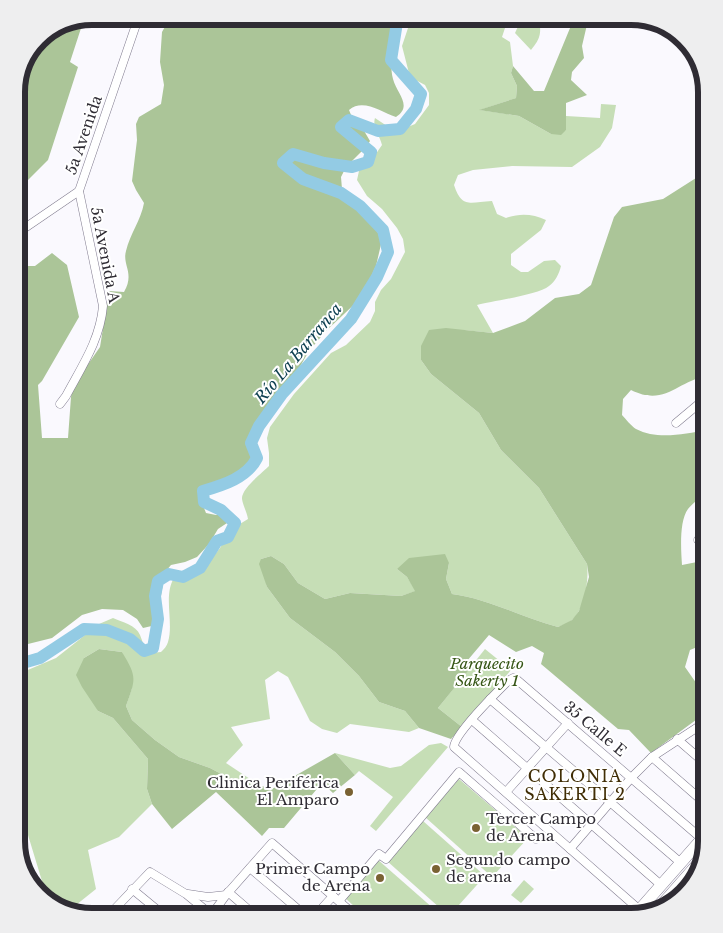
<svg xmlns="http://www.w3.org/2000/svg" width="723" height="933" font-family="'Libre Baskerville',serif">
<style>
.green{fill:#c6deb6}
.forest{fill:#abc598}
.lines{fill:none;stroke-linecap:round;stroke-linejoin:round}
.river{stroke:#93cbe4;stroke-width:12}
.street-casing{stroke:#827d90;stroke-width:9}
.secondary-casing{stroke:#827d90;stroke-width:12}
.street{stroke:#fff;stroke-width:8}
.secondary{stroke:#fff;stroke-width:11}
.poi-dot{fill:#7a6233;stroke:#fff;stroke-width:2}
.labels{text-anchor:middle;stroke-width:4;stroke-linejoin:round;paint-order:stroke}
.street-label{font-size:15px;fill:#2f2c34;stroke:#fff}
.park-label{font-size:15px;font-style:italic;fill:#355515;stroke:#fff}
.poi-label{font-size:15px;fill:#2f2c34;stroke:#fff;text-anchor:end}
.water-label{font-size:16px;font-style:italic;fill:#104152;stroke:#fff}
.neighbourhood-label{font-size:16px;letter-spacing:1px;fill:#402d05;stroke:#fff}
.rim{fill:none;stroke:#2f2c34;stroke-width:6}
</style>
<rect width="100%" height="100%" fill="#faf9fe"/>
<g class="green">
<path d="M412,16H509L502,37L510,42L513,66L511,73L517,86L516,98L480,110L519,116L551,134L566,130V116L600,118L601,104L616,105L612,128L600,147L572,167L512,166L473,170L458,175L454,185C462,209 470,202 492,201L497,214L506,218C520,213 533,214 546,220L541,230L511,254V265L521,272H528L544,261L555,260L561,266C559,274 555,282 549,286C538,295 492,301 477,305L493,333L463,330L421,360L431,374L479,413L501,450L539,488L587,564C589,579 585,609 572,620C569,623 563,625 558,627C522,618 490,599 452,594L446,579L449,563L397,569L407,577L416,591L401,596L350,593L325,599L298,583L284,564L271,556L261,559L267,587L290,618L335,652L359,676L379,702L405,711L419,728L409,732L350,724L337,733L322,729L310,721L288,677L278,671L265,680L270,719L231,727L243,745L226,763L250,779H241L227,777L210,768L179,757L155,740L132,720L126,706L132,688L122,652L99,649L84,658L98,711L113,718L148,759L147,789L152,804L119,837L88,850L96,889L71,909L45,891L28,835L25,759L16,761V675L56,658L99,624L113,618C122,622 136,625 140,635C143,643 144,647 150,653L161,652C164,649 167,646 168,642C174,622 163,596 174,578L190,576L202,571L220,548L230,530L248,519C247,512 243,506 242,499C241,489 262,473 269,466V453L267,438L270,427L294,394L331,353L346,345L370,322L375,311V302L381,290L391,279L405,252L403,239L397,228L382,209L367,196L357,180L359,171L373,158L382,145C380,136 372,127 375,118L390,128L403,129L415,124L429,105V93L425,85L410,77L402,46Z"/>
<path d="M511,16H538C542,32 541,38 531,50L515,33L521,20Z"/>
<polygon points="485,649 511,670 462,727 438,708"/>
<polygon points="441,743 448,747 376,831 370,826 393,797 359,771 355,775 335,753 390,768 401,766 429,745"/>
<polygon points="459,779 528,838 492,877 425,817"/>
<polygon points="423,821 485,876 449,916 387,861"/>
<polygon points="377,859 434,909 427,917 366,917 344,897"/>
<polygon points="524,880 534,889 521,903 511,895"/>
</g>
<g class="forest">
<path d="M172,16H399C395,36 388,60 393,79C397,94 413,106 396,117C381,112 363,98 349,110L354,122L363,129L370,141L366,147L346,167L341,177L342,189L369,217L382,240L376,266L361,298L326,331L309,351L298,370L271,407L265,412L254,429L257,446L253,458L233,477L220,480L205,494L202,503L206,513L216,515L231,511V516L227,523L218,529L209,544L197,557L185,562L171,565L165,572L156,625L143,628L137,619L123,610L102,609L82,615L52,638L16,647V266H35L52,253L67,265L79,317L42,381L38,385L42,438H68L71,397L73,386L100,347L109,291L124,292C135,273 122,265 126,251C130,234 141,220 144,203L136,190L132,181L137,140L136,124L139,117L161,104L164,85L160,62L162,32L170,18Z"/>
<polygon points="575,16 589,16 582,46 584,58 572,72 571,80 587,95 566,103 566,130 561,135 551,134 519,116 479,110 516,98 517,86 511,73 513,66 534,91 544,91"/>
<polygon points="84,19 70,62 78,67 48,160 16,192 16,87 42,35"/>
<path d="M707,171V376C677,381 665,407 631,390L623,399L622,415C626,419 631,426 636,429C657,440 684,434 707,430V492C701,497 693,503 688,509C679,521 681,550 682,565L707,560V643L690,650L685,667L706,697L704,714L651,753L629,730L618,729L541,664L544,653L532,646L516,652L489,635L467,661L472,666L438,708L462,727L451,739L419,728L405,711L379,702L359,676L335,652L290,618L267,587L259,564L261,559L271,556L284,564L298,583L325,599L350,593L401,596L415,591L407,577L397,569L409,558L445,554L449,563L446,579L452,594C490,599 522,618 558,627L572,620L579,611L589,577L587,564L539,488L501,450L479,413L431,374L421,360V346L429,330L446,328L493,333L525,321L555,298L579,294L591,285L614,217L622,207L663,199Z"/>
<path d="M99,649L122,652C137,677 136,678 126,706L132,720L155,740L179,757L210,768L227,777L241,779H250L258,785L272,789L335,753L355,775L333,793L322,783L284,828H269L262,836L216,792L172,829L152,804L147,789L148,759L113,718L98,711L82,687L76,675L84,658Z"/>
</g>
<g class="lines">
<path class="river" d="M16,665L40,658L84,629L107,630L130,639L144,651L153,648L158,619L155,596L158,581L169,574L183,577L200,568L217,541L228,537L235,523L221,510L204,502L203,491C223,485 247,478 257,458L251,443L259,426L282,394L351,319L377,277L388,252L383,230L360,206L341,193L303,179L283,163L293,154L324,163L352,167L368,162L371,152L341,127L349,120L378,131L400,129L416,109L421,94L391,60L398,16"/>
<defs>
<g id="street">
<polyline points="16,234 79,191 139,16"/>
<path d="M60,404L66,396C82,366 100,340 103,306L79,191"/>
<polyline points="676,423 707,397"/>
<polyline points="698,540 707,530"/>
<polyline points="490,699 681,863"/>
<polyline points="472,720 661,885"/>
<polyline points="677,739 707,765"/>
<polyline points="652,757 707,805"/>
<polyline points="506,792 568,723"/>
<polyline points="570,849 632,777 652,757 707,721"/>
<polyline points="250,868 307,917"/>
<polyline points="132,889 166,917"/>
<polyline points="228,892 257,917"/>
<polyline points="188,894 208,897 226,895"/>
<polyline points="339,901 379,854 386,859 459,772 536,839"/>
<path d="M642,912L454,747C454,734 497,692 508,681L513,678L516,679L702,839"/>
<polyline points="107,917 150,872 186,894 214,917"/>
<polyline points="210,917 226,895 272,843 357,917"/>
<polyline points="314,917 333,896"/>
</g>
<g id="secondary">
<polyline points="658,909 702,859"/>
<polyline points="634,916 707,833"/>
</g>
</defs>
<use href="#street" class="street-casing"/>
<use href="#secondary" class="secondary-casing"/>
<use href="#street" class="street"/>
<use href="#secondary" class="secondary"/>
</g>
<g class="poi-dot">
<circle cx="349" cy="792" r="5"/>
<circle cx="476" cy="828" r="5"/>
<circle cx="436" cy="869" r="5"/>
<circle cx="380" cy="878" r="5"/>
</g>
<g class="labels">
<g class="street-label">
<text transform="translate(84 135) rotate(-71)" y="5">5a Avenida</text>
<text transform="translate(105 255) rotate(79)" y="5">5a Avenida A</text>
<text transform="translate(595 729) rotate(40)" y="5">35 Calle E</text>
</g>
<g class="park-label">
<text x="487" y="669">Parquecito<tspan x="487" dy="17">Sakerty 1</tspan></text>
</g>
<g class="poi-label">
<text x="339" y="788">Clinica Periférica<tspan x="339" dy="17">El Amparo</tspan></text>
<text x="486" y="824" text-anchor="start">Tercer Campo<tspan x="486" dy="17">de Arena</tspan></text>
<text x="446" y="865" text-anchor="start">Segundo campo<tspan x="446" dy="17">de arena</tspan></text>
<text x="370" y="874">Primer Campo<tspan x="370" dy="17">de Arena</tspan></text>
</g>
<g class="water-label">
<text transform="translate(298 353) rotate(-50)" y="6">Río La Barranca</text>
</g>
<g class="neighbourhood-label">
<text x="575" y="782">COLONIA<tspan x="575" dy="18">SAKERTI 2</tspan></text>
</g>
</g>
<path d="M0 0H723V933H0ZM92 25H631A67 67 0 0 1 698 92V841A67 67 0 0 1 631 908H92A67 67 0 0 1 25 841V92A67 67 0 0 1 92 25Z" fill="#eeeeef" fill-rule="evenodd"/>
<path class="rim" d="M92 25H631A67 67 0 0 1 698 92V841A67 67 0 0 1 631 908H92A67 67 0 0 1 25 841V92A67 67 0 0 1 92 25Z"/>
</svg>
